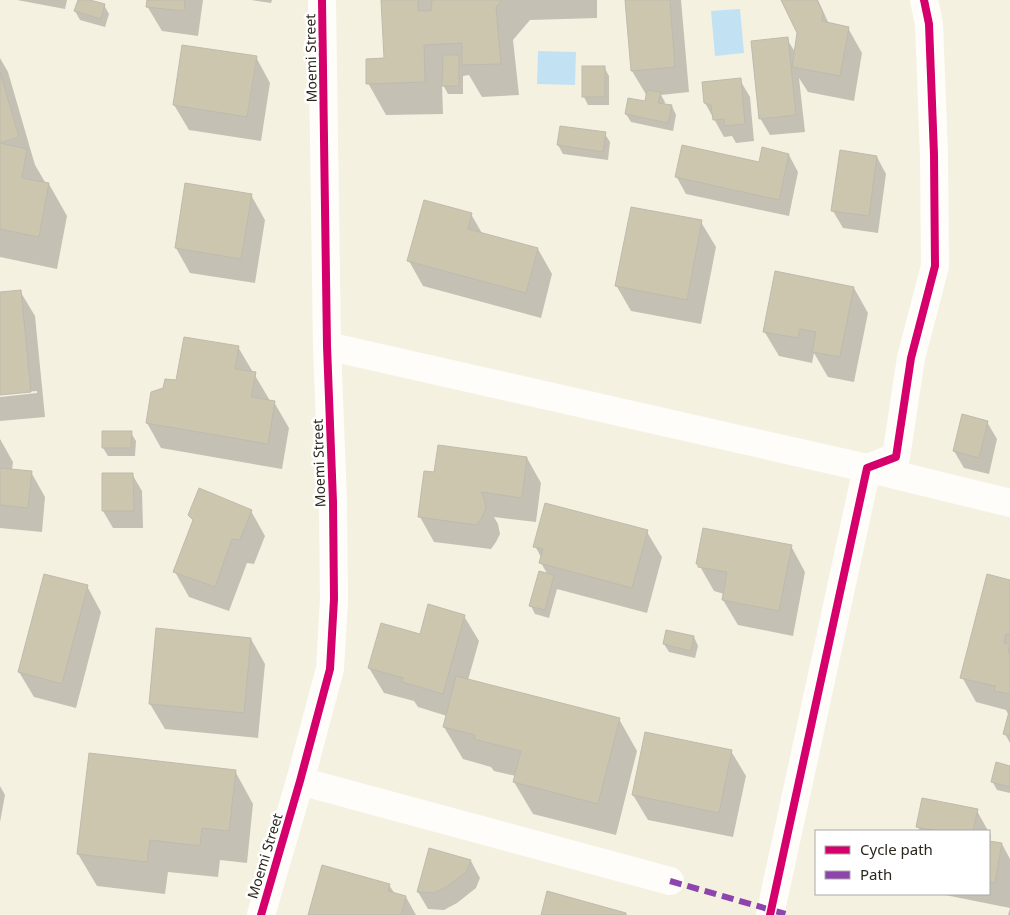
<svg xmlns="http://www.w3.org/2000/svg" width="1010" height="915" font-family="'Noto Sans',sans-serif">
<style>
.water{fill:#c2e2f3}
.shadow{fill:#0003}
.building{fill:#ccc6ae;stroke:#bdbbae}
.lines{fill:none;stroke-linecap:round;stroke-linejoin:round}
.street{stroke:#fefdfa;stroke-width:28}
.quiet{stroke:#8e44ad;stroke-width:6;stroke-dasharray:12 6;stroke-linecap:butt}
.cycleway-casing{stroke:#fff;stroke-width:11}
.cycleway{stroke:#d6006c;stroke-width:8}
.labels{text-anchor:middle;stroke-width:5;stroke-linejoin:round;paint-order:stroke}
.street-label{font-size:14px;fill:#2a271d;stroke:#fff}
</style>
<rect width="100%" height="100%" fill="#f5f1e1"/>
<g class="water">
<polygon points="740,9 744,53 715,56 711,11"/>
<polygon points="538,51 576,52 575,85 537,84"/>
</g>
<g class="shadow">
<polygon points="17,0 67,0 65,9"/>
<polygon points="79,0 86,0 104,5 109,14 105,27 80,20 75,11"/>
<polygon points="148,0 203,0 198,36 162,31 147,6"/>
<polygon points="251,0 272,0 271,3"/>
<polygon points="383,0 597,0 597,18 530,20 513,40 519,95 482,97 469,75 463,76 463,94 448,94 442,83 443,114 386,115 368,83 385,60"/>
<polygon points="626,0 681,0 689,92 661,95 665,102 664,105 672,106 676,115 673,131 631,122 626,114 646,102 647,96 632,71"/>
<polygon points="782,0 818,0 829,24 848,28 862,53 854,101 808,92 799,78 805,132 770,135 760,118 787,39 795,52 798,33"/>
<polygon points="256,57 270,83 261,141 189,130 174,105"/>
<polygon points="0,58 8,72 35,165 45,182 45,183 49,184 67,216 57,269 0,257"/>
<polygon points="604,67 609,76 609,105 588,105 584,97"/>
<polygon points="740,80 750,97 754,141 736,143 732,136 724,137 705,103"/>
<polygon points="561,127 605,134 610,142 608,160 563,154 558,145"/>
<polygon points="789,155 798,172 789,216 686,194 676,176 760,164"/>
<polygon points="877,157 886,174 878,233 843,228 833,211"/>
<polygon points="251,195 265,220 255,283 190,273 176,248"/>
<polygon points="471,214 483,235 538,249 552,274 541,318 423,286 409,261"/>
<polygon points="701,222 716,247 701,324 631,311 616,285"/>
<polygon points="854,288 868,313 854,382 828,377 814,353 812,363 779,356 764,331"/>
<polygon points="20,291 35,316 45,417 0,421 0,397 37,393 37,391 0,394 0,293"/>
<polygon points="238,347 269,399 269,401 274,402 289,428 282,469 161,448 147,423 177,382"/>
<polygon points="987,422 997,439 989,474 964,468 954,451"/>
<polygon points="131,433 136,441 135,456 108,456 103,448"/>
<polygon points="0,439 13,462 12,470 31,472 45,497 42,532 0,528"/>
<polygon points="527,458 541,483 536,522 494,517 498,524 500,534 496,542 491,549 434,542 420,517 435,473"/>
<polygon points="103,474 132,474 142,491 143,528 113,528 103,511"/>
<polygon points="251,511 265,536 254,564 247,563 229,611 189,597 175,572 193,521 190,515"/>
<polygon points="647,532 662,557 647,613 557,589 549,618 535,614 531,606 548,575 541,563 542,559 535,546"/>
<polygon points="791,546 805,572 793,636 738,625 723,600 724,594 714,591 698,563"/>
<polygon points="1010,582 1010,743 1005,734 1009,716 1006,710 976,702 962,677"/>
<polygon points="87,586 101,612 76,708 34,697 19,672"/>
<polygon points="464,616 479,641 468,680 619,719 637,751 616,835 533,814 514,782 516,776 494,771 491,767 463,759 444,727 447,716 418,707 414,701 384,693 369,668 421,635"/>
<polygon points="694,637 698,646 695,658 669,652 664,644"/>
<polygon points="251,639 265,664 258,738 165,729 150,704"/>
<polygon points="731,751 746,776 733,837 648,820 633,795"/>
<polygon points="1010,767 1010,793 997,790 992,781"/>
<polygon points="235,771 253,804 247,863 220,860 218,877 168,872 165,894 97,886 78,854"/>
<polygon points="0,786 5,795 0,822"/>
<polygon points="977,811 991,836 990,842 1002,844 1010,859 1010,915 1008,915 1010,908 940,894 989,894 989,831 920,831 918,827"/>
<polygon points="430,849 471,861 480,878 476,888 457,903 444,910 428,909 418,892"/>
<polygon points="389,885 395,894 406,897 416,915 310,915"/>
</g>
<g class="building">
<polygon points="78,0 90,0 105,4 101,19 74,11"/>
<polygon points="147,0 185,0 184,11 146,7"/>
<polygon points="381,0 418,0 418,11 431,11 432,0 502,0 496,7 501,64 462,65 462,43 424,45 425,82 366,84 366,59 384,58"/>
<polygon points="625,0 670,0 675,67 631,71"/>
<polygon points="781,0 817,0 823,13 822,21 849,27 840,76 792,67 797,33"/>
<polygon points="788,37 796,115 759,119 751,41"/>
<polygon points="182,45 257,56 247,117 173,105"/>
<polygon points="443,55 459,55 459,86 442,86"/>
<rect x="582" y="66" width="23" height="31"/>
<polygon points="0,72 19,137 0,143"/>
<polygon points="741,78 745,124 725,126 724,119 713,120 711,105 704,103 702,82"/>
<polygon points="647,90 661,92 658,103 672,105 668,123 625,114 628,98 645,101"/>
<polygon points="560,126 606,132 603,152 557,145"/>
<polygon points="0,143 27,149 22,178 49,183 39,237 0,229"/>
<polygon points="682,145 759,162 762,147 789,154 779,200 675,177"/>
<polygon points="840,150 877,156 869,216 831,211"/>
<polygon points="185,183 252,194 241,259 175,248"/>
<polygon points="424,200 472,213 468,229 538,248 526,293 407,261"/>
<polygon points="631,207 702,220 687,300 615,286"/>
<polygon points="775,271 854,287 840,357 812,352 816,332 800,329 798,338 763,332"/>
<polygon points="21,290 31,392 0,395 0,292"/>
<polygon points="184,337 239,346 235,369 256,372 251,397 275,401 268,444 146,423 151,392 163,388 165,379 176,380"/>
<polygon points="962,414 988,421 979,458 953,451"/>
<polygon points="102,431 132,431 131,448 102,448"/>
<polygon points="438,445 527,457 522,498 481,492 484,498 486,508 482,517 477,525 418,517 424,471 434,472"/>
<polygon points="0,468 32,471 28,508 0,505"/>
<polygon points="102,473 133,473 134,511 102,511"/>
<polygon points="199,488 252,510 240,540 232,539 215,587 173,572 193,520 188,515"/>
<polygon points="545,503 648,530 632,588 539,563 543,549 533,547"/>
<polygon points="703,528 792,545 779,611 722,600 727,572 698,567 698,564 696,564"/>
<polygon points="539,571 554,575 545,610 529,606"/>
<polygon points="44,574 88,585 62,684 18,672"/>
<polygon points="987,574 1010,580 1010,635 1006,634 1004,643 1010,644 1008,652 1010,653 1010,694 994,691 995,686 960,678"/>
<polygon points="428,604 465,615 443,694 402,682 403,678 368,668 381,623 420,634"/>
<polygon points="156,628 251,638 244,713 149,704"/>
<polygon points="666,630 694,636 691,651 663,644"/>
<polygon points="456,676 620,718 598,804 513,782 521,751 474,739 475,735 443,727"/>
<polygon points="1010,708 1010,736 1003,734"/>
<polygon points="645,732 732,750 719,813 632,795"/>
<polygon points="89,753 236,770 229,831 202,828 200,846 150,840 147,862 77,854"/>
<polygon points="996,762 1010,766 1010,787 991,782"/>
<polygon points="922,798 978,809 973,831 938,831 916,827"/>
<polygon points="989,841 1002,843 995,883 989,882"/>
<polygon points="429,848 471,860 467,871 448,886 434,893 417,892"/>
<polygon points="322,865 390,884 388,891 406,896 401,915 308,915"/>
<polygon points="547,891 626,913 626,915 541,915"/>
</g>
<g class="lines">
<g class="street">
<polyline points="327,346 867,468 1010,503"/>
<polyline points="300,781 670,881"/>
<polyline points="261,915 300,781 330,669 334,599 333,502 327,346 322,0"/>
<polyline points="770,915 867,468 896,457 911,358 935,266 934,155 929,24 924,0"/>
</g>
<polyline class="quiet" points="670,881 789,915"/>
<defs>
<g id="cycleway">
<polyline points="261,915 300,781 330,669 334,599 333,502 327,346 322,0"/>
<polyline points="770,915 867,468 896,457 911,358 935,266 934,155 929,24 924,0"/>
</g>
</defs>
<use href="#cycleway" class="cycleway-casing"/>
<use href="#cycleway" class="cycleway"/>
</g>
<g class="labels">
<g class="street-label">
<text transform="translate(311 58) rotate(-91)" y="5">Moemi Street</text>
<text transform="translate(319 463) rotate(-92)" y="5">Moemi Street</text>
<text transform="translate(265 856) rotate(-73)" y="5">Moemi Street</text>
</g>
</g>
<rect x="815" y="830" width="175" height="65" fill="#ffffff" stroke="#aaa9a5"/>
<rect x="825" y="846" width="25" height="8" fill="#d6006c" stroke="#aaa9a5"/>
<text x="860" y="855" font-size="15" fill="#2a271d">Cycle path</text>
<rect x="825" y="871" width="25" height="8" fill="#8e44ad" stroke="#aaa9a5"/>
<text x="860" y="880" font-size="15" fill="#2a271d">Path</text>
</svg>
